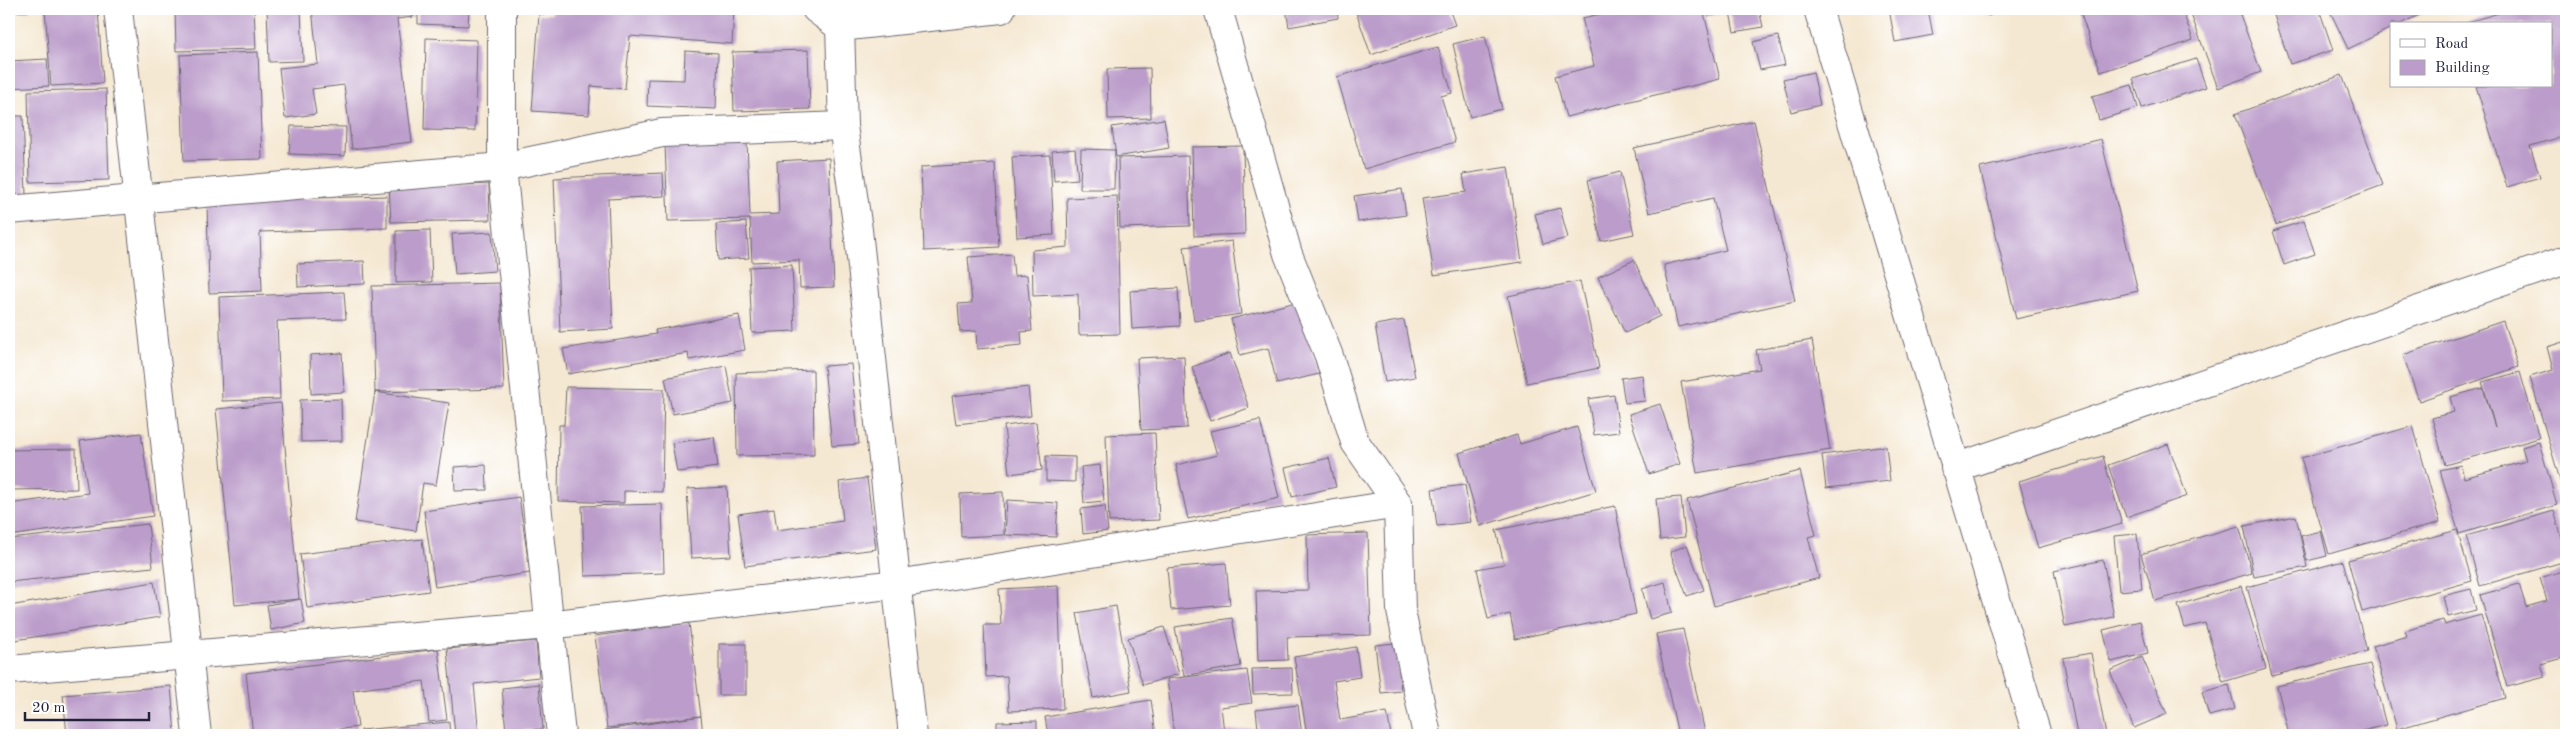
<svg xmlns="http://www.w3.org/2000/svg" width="2575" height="744" font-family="'Old Standard TT',serif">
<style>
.building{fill:#bb9cca}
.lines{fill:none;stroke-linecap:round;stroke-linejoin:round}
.minor-casing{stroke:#6c6770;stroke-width:30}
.minor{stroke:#fff;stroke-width:28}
</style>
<rect width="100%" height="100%" fill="#fff"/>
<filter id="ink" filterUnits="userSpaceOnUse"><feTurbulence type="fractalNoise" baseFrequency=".02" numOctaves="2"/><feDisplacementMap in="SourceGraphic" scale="10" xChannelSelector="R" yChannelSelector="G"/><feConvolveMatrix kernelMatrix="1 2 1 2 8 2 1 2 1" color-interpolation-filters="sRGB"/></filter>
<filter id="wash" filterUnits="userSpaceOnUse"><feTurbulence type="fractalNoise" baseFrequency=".0096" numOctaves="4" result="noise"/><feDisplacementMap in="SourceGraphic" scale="20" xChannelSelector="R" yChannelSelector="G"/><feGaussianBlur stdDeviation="1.12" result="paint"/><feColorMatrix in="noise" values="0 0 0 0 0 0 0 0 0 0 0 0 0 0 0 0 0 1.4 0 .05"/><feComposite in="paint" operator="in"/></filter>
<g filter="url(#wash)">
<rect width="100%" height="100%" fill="#f5e8d2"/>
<g id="blocks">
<g class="building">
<polygon points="9,9 29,9 29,11 9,12"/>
<polygon points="45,9 98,9 103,83 51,86"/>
<polygon points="175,9 254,9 256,49 176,51"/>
<polygon points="267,9 301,9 303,61 269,62"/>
<polygon points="312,9 412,9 413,17 397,19 412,142 352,149 344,85 312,89 316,114 285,118 279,68 318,64"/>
<polygon points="418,9 469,9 468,26 418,24"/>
<polygon points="552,9 610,9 658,12 659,9 734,9 732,44 630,36 625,89 591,86 589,115 532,111 539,14 552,14"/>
<polygon points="1286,9 1337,9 1338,18 1289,27"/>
<polygon points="1355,9 1449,9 1455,25 1371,55"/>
<polygon points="1623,9 1703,9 1720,79 1566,117 1555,76 1594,66 1582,18"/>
<polygon points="1707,9 1759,9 1763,27 1734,32 1730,12 1708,16"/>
<polygon points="1889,9 1928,9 1933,35 1895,42"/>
<polygon points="1985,9 2008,9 1988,16"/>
<polygon points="2079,9 2182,9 2193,40 2101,72"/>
<polygon points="2189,9 2238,9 2261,72 2218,88"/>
<polygon points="2272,9 2319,9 2333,50 2290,64"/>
<polygon points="2329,9 2432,9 2400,24 2391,24 2391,28 2348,49"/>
<polygon points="2513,9 2564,9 2566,15 2566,133 2565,136 2530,146 2540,177 2507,187 2476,86 2551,86 2551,24 2464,23"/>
<polygon points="1485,36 1502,109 1470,117 1453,44"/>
<polygon points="1778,36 1785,65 1760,70 1753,42"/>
<polygon points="426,38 477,40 475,131 424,130"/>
<polygon points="1438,47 1452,93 1441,96 1455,142 1364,169 1337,77"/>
<polygon points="808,50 810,109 734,111 732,52"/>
<polygon points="685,51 718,53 716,109 647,106 648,79 684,80"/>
<polygon points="258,52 262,159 184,161 180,55"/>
<polygon points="47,59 49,86 9,88 9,61"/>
<polygon points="2196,59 2206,87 2142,108 2133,79"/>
<polygon points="1150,68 1151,118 1108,119 1107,69"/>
<polygon points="1813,72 1820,105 1791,112 1783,79"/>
<polygon points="2342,75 2383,185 2276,225 2235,114"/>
<polygon points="2132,85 2138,108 2099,120 2092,96"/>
<polygon points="106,89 109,180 30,182 28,91"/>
<polygon points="9,116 23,116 26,195 9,195"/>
<polygon points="1164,119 1169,148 1116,157 1112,127"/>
<polygon points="1754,121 1795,301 1678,327 1664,265 1726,250 1713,198 1649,213 1634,148"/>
<polygon points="291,126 346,127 345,156 289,154"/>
<polygon points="2101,139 2138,291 2016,319 1980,168"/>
<polygon points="747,142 750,215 779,214 777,161 829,158 834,287 800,288 799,260 752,262 750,219 668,221 665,145"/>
<polygon points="1243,146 1245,234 1194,236 1192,147"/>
<polygon points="1075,149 1078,179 1054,181 1052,151"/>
<polygon points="1081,149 1115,150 1114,189 1080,189"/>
<polygon points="1050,155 1054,235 1017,237 1012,157"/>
<polygon points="1188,156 1190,226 1120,228 1118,158"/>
<polygon points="995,163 999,247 924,251 921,167"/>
<polygon points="1508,167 1522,262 1434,275 1422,198 1466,192 1463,174"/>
<polygon points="1620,172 1634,234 1601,241 1588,180"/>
<polygon points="663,173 664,196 608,199 613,329 560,332 554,178"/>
<polygon points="489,184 490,220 391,222 389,187"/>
<polygon points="1402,189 1406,215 1358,222 1354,196"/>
<polygon points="387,196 387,228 260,232 262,291 209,293 207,201"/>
<polygon points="1117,196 1120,334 1079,335 1078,294 1033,296 1032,250 1068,247 1067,198"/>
<polygon points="1560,208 1568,238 1543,244 1535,214"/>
<polygon points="2304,221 2315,254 2284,265 2273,231"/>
<polygon points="746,222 749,258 718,260 716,224"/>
<polygon points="430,230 432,282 396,283 396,231"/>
<polygon points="492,232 495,271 455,274 452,234"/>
<polygon points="1232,241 1241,314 1194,321 1184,247"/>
<polygon points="1012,254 1014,276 1027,275 1032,331 1021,332 1022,345 977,349 976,331 960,332 958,304 972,303 968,257"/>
<polygon points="1634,260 1660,316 1625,333 1598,277"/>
<polygon points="364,261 365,284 298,287 297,264"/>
<polygon points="792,265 795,331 752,333 749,267"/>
<polygon points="1580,281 1599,368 1527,383 1508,296"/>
<polygon points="500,283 504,389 375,392 372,286"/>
<polygon points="1178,288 1180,326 1132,329 1130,291"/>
<polygon points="344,292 346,319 277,321 280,399 222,401 219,297"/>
<polygon points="1300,301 1319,374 1277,384 1268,348 1240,355 1231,319"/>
<polygon points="739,315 745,350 689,360 688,353 568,374 563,349 656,334 655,330"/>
<polygon points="1404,320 1415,377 1385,382 1375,325"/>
<polygon points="2503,321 2518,367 2419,401 2403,355"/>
<polygon points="1812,340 1830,450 1697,473 1681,382 1760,369 1756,350"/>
<polygon points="2566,341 2566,501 2530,377 2553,370 2547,347"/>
<polygon points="342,353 344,392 311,394 310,355"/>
<polygon points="1230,353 1249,408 1210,421 1192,367"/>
<polygon points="1184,356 1187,428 1141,430 1137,358"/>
<polygon points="851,364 859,444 832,446 824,366"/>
<polygon points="726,366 733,403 673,414 665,378"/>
<polygon points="813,370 814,455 737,456 736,373"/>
<polygon points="2520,372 2539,438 2445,465 2432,418 2454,412 2450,397 2483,388 2495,427 2482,382"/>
<polygon points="1642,375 1645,401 1625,403 1621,378"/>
<polygon points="566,387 664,389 662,492 624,491 624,503 558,501 559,425 564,425"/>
<polygon points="1028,387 1031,416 956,424 952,396"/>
<polygon points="375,392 449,403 436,485 423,483 416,531 355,522"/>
<polygon points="1614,395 1619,432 1594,435 1588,399"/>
<polygon points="341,399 342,441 301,442 300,400"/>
<polygon points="281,403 299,599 235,605 216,409"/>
<polygon points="1660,404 1680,464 1649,474 1629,414"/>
<polygon points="1260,420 1279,498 1188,519 1176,465 1217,455 1210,431"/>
<polygon points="1036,422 1042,470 1009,474 1004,426"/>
<polygon points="2413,426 2440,522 2329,554 2301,458"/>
<polygon points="1577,427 1596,491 1480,526 1459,453 1517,435 1520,444"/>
<polygon points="141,433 153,516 9,536 9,504 88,493 80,441"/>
<polygon points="1155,433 1159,520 1109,522 1106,435"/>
<polygon points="714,437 718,467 677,472 672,443"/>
<polygon points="2539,442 2557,505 2459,534 2440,470 2461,465 2464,478 2526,461 2522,447"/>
<polygon points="2168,444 2187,496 2126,517 2108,465"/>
<polygon points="1886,446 1890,481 1826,488 1822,455"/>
<polygon points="76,449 77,489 9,490 9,450"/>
<polygon points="1046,456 1075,457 1075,482 1046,481"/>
<polygon points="2103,456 2122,524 2038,548 2019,481"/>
<polygon points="1329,458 1336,487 1292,497 1285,468"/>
<polygon points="486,465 487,490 455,491 454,467"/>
<polygon points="1100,465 1104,501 1084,503 1081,467"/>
<polygon points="1800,471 1816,535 1808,537 1819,578 1714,606 1687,500"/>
<polygon points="867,478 876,549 745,566 738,514 774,509 777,530 843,521 839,482"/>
<polygon points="1465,485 1471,522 1437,526 1432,489"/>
<polygon points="727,487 731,556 691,558 687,489"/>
<polygon points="1003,492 1004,535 961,537 960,494"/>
<polygon points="519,497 530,573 435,587 424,511"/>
<polygon points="1681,497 1685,537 1660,540 1656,499"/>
<polygon points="1007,500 1058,503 1056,537 1005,535"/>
<polygon points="662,504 664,573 585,576 582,506"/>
<polygon points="1105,506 1108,531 1083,534 1081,509"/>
<polygon points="1615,506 1636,614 1515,639 1510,614 1488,619 1477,569 1504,564 1496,530"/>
<polygon points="2554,511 2566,552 2566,561 2480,586 2466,536"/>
<polygon points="2296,516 2307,567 2254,577 2244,526"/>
<polygon points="148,524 153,567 9,582 9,539"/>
<polygon points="2239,526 2252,573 2155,601 2141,554"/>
<polygon points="2457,530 2472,581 2362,612 2348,560"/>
<polygon points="2321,531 2327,556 2307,561 2301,536"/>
<polygon points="1368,533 1371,635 1287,637 1288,660 1258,661 1256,591 1308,590 1307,535"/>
<polygon points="2137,534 2142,589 2119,591 2114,536"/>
<polygon points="422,539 429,591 307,608 300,554"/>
<polygon points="1687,545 1704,590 1687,596 1670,552"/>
<polygon points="2103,560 2114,617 2065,627 2054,571"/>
<polygon points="2343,561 2367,651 2272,676 2247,587"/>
<polygon points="1226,563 1230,605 1171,610 1167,568"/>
<polygon points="2566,570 2566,657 2541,664 2545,677 2507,687 2480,595 2519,584 2526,607 2547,601 2540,578"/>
<polygon points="154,582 160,617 9,641 9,606"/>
<polygon points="1665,582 1672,613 1650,619 1642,589"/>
<polygon points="1058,586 1063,709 1009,711 1007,676 986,677 984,625 1001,625 999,589"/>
<polygon points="2241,586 2266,669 2223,682 2205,623 2185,628 2178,605"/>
<polygon points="2471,589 2476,610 2448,617 2443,596"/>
<polygon points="301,599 305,623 271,630 267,605"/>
<polygon points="1116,606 1131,691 1093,698 1077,613"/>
<polygon points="2481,615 2505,698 2397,729 2373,646 2407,636 2405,631 2443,620 2445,625"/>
<polygon points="1232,618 1241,666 1184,676 1175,627"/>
<polygon points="2140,621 2148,653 2111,662 2103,630"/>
<polygon points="689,623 701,716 607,728 595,636"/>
<polygon points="1164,627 1179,674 1143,685 1128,638"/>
<polygon points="1683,629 1705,733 1696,735 1678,735 1656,634"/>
<polygon points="536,641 539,677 474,684 479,735 455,735 447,649"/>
<polygon points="1396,643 1401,691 1381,693 1375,645"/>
<rect x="719" y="644" width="27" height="51"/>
<polygon points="1356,647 1360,677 1334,681 1340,720 1387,712 1391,735 1307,735 1294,657"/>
<polygon points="438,649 447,720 429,722 424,681 353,690 358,727 294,735 253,735 246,673"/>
<polygon points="2091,653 2106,735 2077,735 2063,658"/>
<polygon points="2142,657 2167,714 2134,728 2110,671"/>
<polygon points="2370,664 2386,725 2346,735 2289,735 2277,686"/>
<polygon points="1292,668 1293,693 1253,694 1252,669"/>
<polygon points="1247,670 1252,703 1221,707 1224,732 1258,728 1256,710 1298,705 1302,735 1174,735 1167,679"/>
<polygon points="539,684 543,729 506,732 502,688"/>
<polygon points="2229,685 2235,709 2209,716 2202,692"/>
<polygon points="171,686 175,735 67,735 63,695"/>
<polygon points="1151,700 1156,735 1048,735 1045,717"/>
<polygon points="701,716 703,735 606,735 605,730"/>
<polygon points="1037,721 1037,735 997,735 997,722"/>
<polygon points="449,722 450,735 362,735 361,730"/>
</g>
</g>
</g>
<g filter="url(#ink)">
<use href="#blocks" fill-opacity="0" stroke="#6c6770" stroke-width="1"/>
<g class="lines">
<defs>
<g id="minor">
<polyline points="118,9 197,735"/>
<polyline points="502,9 502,167 561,735"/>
<polyline points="816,9 840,27 1001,9"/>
<polyline points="1218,9 1288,254 1329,356 1355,442 1398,504 1401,611 1427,735"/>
<polyline points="1818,9 2037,735"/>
<polyline points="840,27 843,126 858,230 913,735"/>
<polyline points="9,210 502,167 662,133 843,126"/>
<polyline points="1955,468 2566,260"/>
<polyline points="9,670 548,625 897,584 1398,504"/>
</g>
</defs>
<use href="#minor" class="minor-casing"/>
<use href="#minor" class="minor"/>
</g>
</g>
<rect width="2575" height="744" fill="none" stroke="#fff" stroke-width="30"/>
<rect x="2390" y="22" width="162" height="65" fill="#ffffff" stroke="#a7a7b1"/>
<rect x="2400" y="39" width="25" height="8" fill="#ffffff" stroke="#a7a7b1"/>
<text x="2435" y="48" font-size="15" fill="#22223b">Road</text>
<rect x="2400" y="60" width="25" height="15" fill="#bb9cca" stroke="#a7a7b1"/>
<text x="2435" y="72" font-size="15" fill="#22223b">Building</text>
<path d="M25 712v8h124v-8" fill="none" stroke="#22223b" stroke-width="2.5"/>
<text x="32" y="712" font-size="15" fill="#22223b" stroke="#ffffff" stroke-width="4" paint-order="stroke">20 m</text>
</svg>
